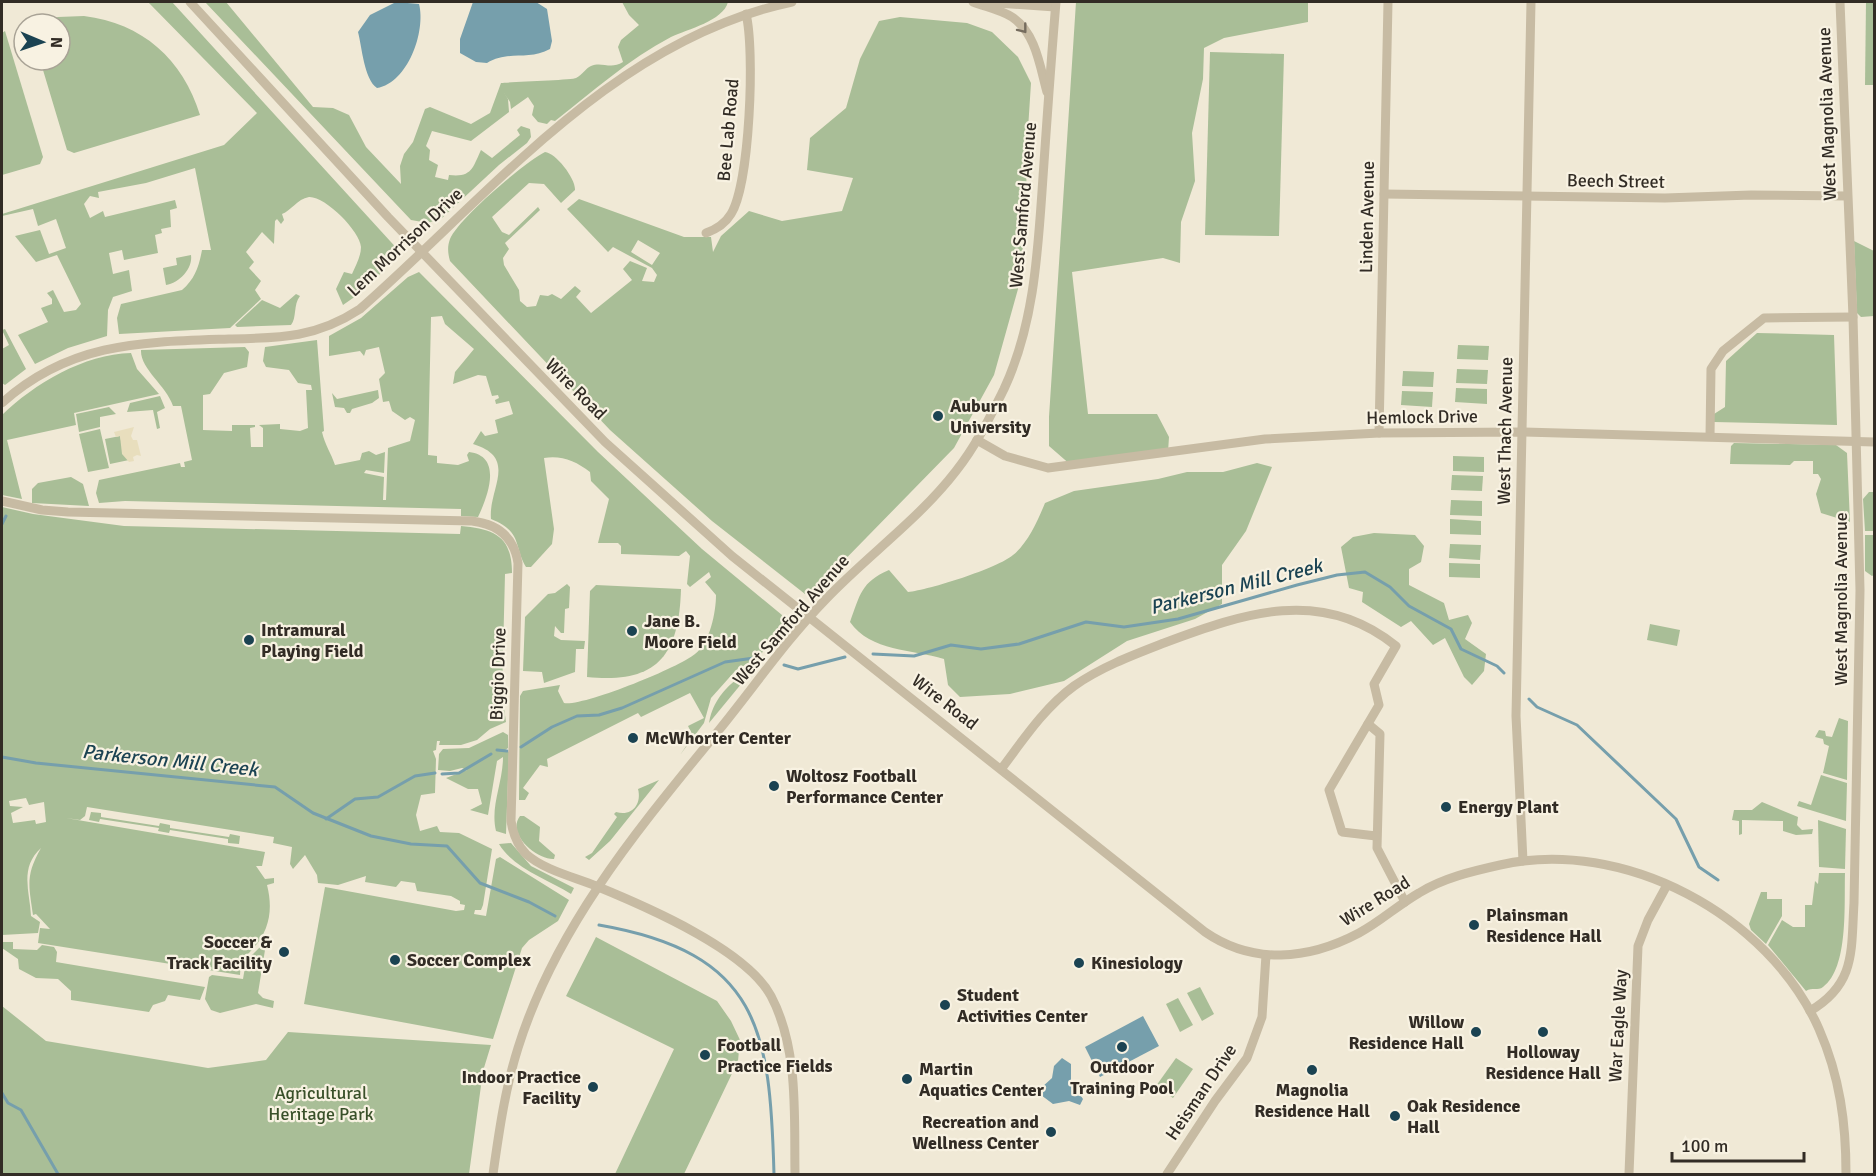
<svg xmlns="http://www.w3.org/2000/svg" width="1876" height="1176" font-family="Signika,sans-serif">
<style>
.green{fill:#a9be97;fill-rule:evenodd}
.plaza{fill:#e8debd}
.water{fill:#769fac}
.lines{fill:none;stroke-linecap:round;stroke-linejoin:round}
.stream{stroke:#769fac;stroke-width:3}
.minor{stroke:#c7bba3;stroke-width:9}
.oneway{stroke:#756c5e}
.poi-dot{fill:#1b4352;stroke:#f8f2e2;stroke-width:2}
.labels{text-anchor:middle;stroke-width:4.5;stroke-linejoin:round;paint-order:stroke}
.street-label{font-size:18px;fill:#322c25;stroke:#f8f2e2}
.poi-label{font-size:18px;font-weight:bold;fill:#322c25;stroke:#f8f2e2;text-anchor:start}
.park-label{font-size:18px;fill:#395029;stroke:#f8f2e2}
.water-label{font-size:20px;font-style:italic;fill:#1b4352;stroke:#f8f2e2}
</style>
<rect width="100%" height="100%" fill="#f0e9d6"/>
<g class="green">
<path d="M148,2H172L401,253L363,291L343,305L336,289L344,272L352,274C356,265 361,256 361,247C360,231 325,196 309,197C297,199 291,211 282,214L284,220L281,224L277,219L275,221L274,244L262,232L246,252L254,262L249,268L261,281L255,290L261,299L230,328L119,334L117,318L121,304L182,290C195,279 199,266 202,250H211L195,168L146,183L98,192L99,198L90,196L84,204L90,218L103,211L105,217L175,200L177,208L170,210L171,227L161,229L162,233L155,235L158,253L124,260L122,250L109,253L113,274L129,270L132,291L113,297L108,310L107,336L68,348L35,364L18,335L48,322L41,308L52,304V299L47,293L53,290L64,312L76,310L81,304L57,255L36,262L15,236L40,230L49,254L66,248L56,219L38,226L33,209L2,216V214L224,145L257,113Z"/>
<path d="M205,2H226L313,107L333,108L349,115L366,147L401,184L400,166L404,154L413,142L425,109L430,107L471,124L490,113L501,83C510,82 573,80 576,78C582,75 586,68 591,66C602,61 610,70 623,62L618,47L621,40L639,25L629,15L622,2H728C723,21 688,29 671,37C629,59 592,92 555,121L551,120L547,124L538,122L532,115L534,106L528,97L511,109L510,102L503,91L508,99L509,112L471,141L432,131L426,146L430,150L429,160L438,165L435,177L448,180L449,175C472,178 473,167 481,150L492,158L520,135L517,130L521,126L530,129L531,137L527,143L499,165L442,218L428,223L411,220Z"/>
<polygon points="1076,2 1308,2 1308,22 1224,38 1204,48 1203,79 1192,133 1195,181 1181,222 1180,263 1163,258 1072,272 1088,414 1157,414 1169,437 1168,452 1072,466 1049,446 1049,417"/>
<polygon points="1866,2 1874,2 1874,85 1865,85"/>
<path d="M84,16C142,23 183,59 200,115L74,153L67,150L40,60H60V24H29L58,17Z"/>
<path d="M900,17L967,23L992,32L1018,57L1031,83L1026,160L1027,211L1018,289L994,375L954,448L823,582L809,594H805L712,521L610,430L450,261C448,254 447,247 450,239C458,219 525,162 545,152C556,153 576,179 575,190L561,203L544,184L529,183L492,217L502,232L509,235L538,207L540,210L505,243L509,249L503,258L504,265L519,290L520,301L527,307L536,306L540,295L548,296L552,294L561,299L575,286L581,291L576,297L591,313L632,280L623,269L630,261L647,268L642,281L654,282L657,275L652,268L613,247L608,252L567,209L579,199L684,237H711L713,252L721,236L749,211L782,221L842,211L853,178L807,170L810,138L846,108L860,59L879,21ZM638,240L660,253L652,265L631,252Z"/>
<polygon points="5,31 43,157 40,164 2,175 2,33"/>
<polygon points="1210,52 1284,54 1279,236 1205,235"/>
<polygon points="1854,241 1874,251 1874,316 1861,317 1857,313"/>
<path d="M191,255C193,269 179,283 166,285L163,268L177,265L176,258Z"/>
<path d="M419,272L598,452L702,549L782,615L784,624L758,658L736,670L711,698L704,723L680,755L693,736L688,726L704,718L690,693L641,717L638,713L547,759L548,767L540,765L523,788L529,793L525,800H519L520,696L523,691L560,685L558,691L564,703C582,707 678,668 695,654C710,643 716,612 716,595L705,582L711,577L709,572L690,587L687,584L690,556L686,551L679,556L621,554V546L618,543H598L609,499L591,481L590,472C576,461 561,455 544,458L554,529L552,544L531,567H526C513,545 523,532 491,519C488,489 519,458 473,444L481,431L485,436L498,433L495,420L513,414L509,401L496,404L495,400L499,398L498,395L492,396L486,376L478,375L453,384L455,372L474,349L445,324L442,316L431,317L428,455L437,456V463L458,465L469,461L467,455L469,452C503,456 488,496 478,517L461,516V509L125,501L99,503L96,493L99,480L180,463L181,467H185L184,462L192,460L181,406H173C166,385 140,369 141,350L245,347L249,352L247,367L224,373L210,394L203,395V430L232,431V425H255V427L250,428L251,447H263V428L259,425L280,424V429L300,431L308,428L306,390H312L311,385L298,383L289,370L266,367L263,361L265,347L317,340L324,431L322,432C325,445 331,453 335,465L360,460L362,453L369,451L376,455L385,452L384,473L366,470L364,473L384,477L383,500H386L388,448L410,441L415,420L410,417L405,420L392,411L389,401L383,402L379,379L385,373L379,347L366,350L364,356L360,351L329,356V336L361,318L408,277Z"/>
<path d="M296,294L300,296C293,305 297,318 291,325L237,327L235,325L262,300L280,308Z"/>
<polygon points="5,329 26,369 5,385 2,383 2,349 9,345 2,330"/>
<polygon points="1757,333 1834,335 1837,425 1714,422 1714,414 1725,407 1726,361"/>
<polygon points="1458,345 1489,346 1488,360 1457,359"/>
<path d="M131,353L137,369L159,394L74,413L76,425L7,440L22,499L2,495V415C34,384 84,354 131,353Z"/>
<polygon points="1457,369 1488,370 1487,384 1456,383"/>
<polygon points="1403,371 1434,372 1433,387 1402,386"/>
<polygon points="1456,388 1487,389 1487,404 1455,402"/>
<polygon points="378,390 379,398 372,403 352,409 350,413 347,413 344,408 335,407 332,393 337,399"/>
<polygon points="1402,391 1433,392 1432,407 1401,405"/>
<polygon points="160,396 165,408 157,412 160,428 157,429 153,410 127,412 130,403"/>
<polygon points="109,407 116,414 100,417 100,427 79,432 76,414"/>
<polygon points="100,429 109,468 88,472 79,434"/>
<polygon points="120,436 124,454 129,460 110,464 105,439"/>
<polygon points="1734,443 1836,445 1847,453 1850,522 1821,513 1816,494 1821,479 1818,474 1813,474 1813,461 1794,461 1790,465 1730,464 1731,446"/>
<polygon points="1453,456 1484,457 1484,472 1453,471"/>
<path d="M1257,463L1272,467L1246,531L1222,565V604L1195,619L1127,641L1064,681L1010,694L960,697L948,685L944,659C912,649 871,652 850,622C860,595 861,582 889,570L908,592C929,590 998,568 1013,555C1028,543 1038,520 1045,503L1074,491L1158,479L1187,472H1223Z"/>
<polygon points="1452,475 1483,476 1482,491 1451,490"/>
<polygon points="71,477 83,484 89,506 32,503 32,489 38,483"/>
<polygon points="1869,492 1874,492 1874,531 1865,531 1863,499"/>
<polygon points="1451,500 1482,501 1482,516 1450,515"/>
<path d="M2,507L33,514L124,526L460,534L461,526C494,529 512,536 512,573L505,574L502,694L506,722L490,729L477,740L461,745H439L440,741H437L436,750L433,751L436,759L435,793L421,795L416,815L420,831L437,826L440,832L459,833L492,849L483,905L481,910H475L474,914L486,916L496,859L500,857L569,900L558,921L529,940L522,948L493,1039L304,1004L325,887L456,911L464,910L465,905L460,904V901L451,896L417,891L415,883L401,881L396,887L365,882L366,876L338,885L318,883L317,875L305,855L293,869L290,864L292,847L273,843L274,837L87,807L85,816L80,820L66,818L265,852L262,866H256L265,879L274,878V883L267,885C275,916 266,940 241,960L240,975L38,943L40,928L50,929L36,914L33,915C29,886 25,876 41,848C19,868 30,892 31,916L40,922L38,933L2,935ZM26,798L29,805L44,802L46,822L36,824L35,820L13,823L11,813L23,807L10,806L9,801Z"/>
<polygon points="1450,519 1481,521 1481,535 1450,534"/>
<polygon points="1374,533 1415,535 1424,546 1421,562 1409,569 1409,585 1444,603 1449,620 1468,615 1472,623 1465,639 1486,654 1484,671 1472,685 1464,677 1445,638 1433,645 1411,621 1401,627 1362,602 1363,592 1349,588 1341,547 1353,537"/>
<polygon points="1865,535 1874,535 1874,575 1872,576 1865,571"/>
<polygon points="1450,544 1481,545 1480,560 1449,558"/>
<polygon points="1449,563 1480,564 1480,578 1449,577"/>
<polygon points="567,584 570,587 569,608 565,609 564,633 561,633 555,626 554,636 561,640 585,641 584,649 576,649 575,672 544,683 542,672 523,671 525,617 548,594 555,593"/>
<path d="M596,585L681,589C679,656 657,684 587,677L590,591Z"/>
<polygon points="1650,624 1680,630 1677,646 1647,640"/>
<path d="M756,666L709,723C713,696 734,679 756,666Z"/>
<polygon points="1839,718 1848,721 1847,780 1823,773 1829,746 1824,744 1823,739 1815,737 1819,730 1825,731 1826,736 1832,737"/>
<path d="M503,732L508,735V748L505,750L509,752L506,834L496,831C490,806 503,783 503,757L497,761L488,815L470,810L482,804L478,789H468L446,778L467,770L462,768L450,771L438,770L439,754L443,749L469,748Z"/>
<polygon points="1821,775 1847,783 1846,821 1797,806 1799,801 1811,805"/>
<path d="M659,780L610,841L589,860L585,857L592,853L617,817L614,814L616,812C632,817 642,804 638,789Z"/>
<polygon points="1762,802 1798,817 1797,825 1802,830 1813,829 1812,834 1796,835 1783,831 1783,821 1742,820 1742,834 1739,835 1739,821 1732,820 1734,810 1752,810"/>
<polygon points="91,812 101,813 101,817 159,826 160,823 170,825 170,828 229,837 230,834 240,836 239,844 228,843 228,839 170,830 169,833 158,831 159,828 100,819 99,822 89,820"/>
<path d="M520,816H524L540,827L539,841L555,855L554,859C537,860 506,834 520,816Z"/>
<polygon points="1818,820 1846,829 1845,869 1819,867"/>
<path d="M511,843L531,866L574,888L571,894C548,879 514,869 499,844Z"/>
<path d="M1819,873H1845C1844,903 1849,968 1823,987C1818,991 1812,987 1806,991L1768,945L1782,920L1793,927H1805V905H1812L1815,881L1818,884Z"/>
<polygon points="1761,892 1767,892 1767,899 1782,899 1782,916 1766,944 1751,930 1749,924"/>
<polygon points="596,937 717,1001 731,1021 740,1040 738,1061 684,1174 615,1174 674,1049 566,996"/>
<polygon points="2,942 13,942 13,949 37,950 42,945 54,947 57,952 56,962 205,987 200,1000 168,995 165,1001 153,1005 149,1012 71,1000 71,991 58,979 36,978 19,969 18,959 2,948"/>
<polygon points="263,944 265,950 258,993 263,998 274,1001 273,1008 256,1004 220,1013 211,1010 205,999 209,977 212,975 243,979 246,961"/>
<polygon points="1200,987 1214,1014 1202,1021 1187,993"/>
<polygon points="1178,998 1193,1025 1180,1032 1166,1004"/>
<polygon points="2,1006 46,1041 208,1068 266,1060 288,1032 491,1045 483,1071 469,1174 2,1174"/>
<polygon points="1176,1058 1193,1069 1173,1098 1156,1086"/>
</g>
<polygon class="plaza" points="134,427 131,436 133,440 137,440 141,456 137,455 133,457 134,461 129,462 122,454 120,436 116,437 114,432"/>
<g class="water">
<path d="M396,2L419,4C426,31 408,83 377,88C364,79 362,47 358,32L370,15Z"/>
<path d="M473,2H536L547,9L552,41L550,49C528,61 508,50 487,63L476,62L460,53V39Z"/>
<polygon points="1143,1016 1159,1046 1100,1077 1085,1047"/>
<polygon points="1062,1058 1071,1064 1071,1082 1083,1099 1080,1105 1069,1101 1053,1104 1041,1095 1041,1088 1052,1078 1054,1066"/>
</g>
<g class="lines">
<g class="stream">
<polyline points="2,524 6,516"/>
<polyline points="873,654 914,656 951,645 981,649 1019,644 1086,622 1124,627 1178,619 1297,585 1337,575 1365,572 1390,587 1409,606 1451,629 1461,649 1497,666 1504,673"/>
<polyline points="784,665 798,669 845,657"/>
<polyline points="1529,699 1537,707 1577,725 1676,819 1699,867 1718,880"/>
<polyline points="521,747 552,727 577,716 599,715 622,708 725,662 754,658"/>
<polyline points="497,750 507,751"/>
<polyline points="2,757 36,763 275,787 313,813 371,836 411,844 447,846 480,883 529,902 555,916"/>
<polyline points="442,774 459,773 491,754"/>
<polyline points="326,819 355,799 378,797 415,776 435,773"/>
<path d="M599,925C760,953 770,1030 774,1174"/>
<polyline points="2,1093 8,1103 21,1110 58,1174"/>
</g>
<g class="minor">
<path d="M190,2L388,217L605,442L732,556L1205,932C1253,965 1308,960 1359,933C1380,922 1398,905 1419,893C1443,878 1473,871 1500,865C1623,837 1769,915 1819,1029C1840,1077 1846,1123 1846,1174"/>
<path d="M973,2C986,7 1001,10 1012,17C1036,33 1040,67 1047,92"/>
<polyline points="983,2 1055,7"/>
<polyline points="1384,194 1665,198 1751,195 1847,196"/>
<path d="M706,233C717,229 725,224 731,214C750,183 755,50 746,14"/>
<path d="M2,403C70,342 142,342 229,339C280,338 316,338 360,309C491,194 613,40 792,2"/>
<polyline points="1379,433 1388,2"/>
<polyline points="1710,436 1711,369 1723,351 1764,318 1853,317"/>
<polyline points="977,440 1005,456 1048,468 1265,439 1379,433 1521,432 1874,442"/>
<path d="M2,501L42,510L68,512L472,521C497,524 514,537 518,563L511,821C513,834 517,845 526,854C544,870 574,877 596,886C645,906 746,949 771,996C799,1049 794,1116 795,1174"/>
<polyline points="1368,724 1380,734 1377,848 1405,902"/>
<path d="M1002,768C1023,740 1045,707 1074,686C1101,667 1133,655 1164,643C1244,613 1322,586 1396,646L1374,684L1379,705L1329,790L1342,832L1376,836"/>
<polyline points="1523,861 1516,716 1531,2"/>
<path d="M1810,1011C1856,984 1851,951 1854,903L1860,590L1853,317L1840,2"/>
<path d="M493,1174C499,1132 505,1089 518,1048C556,926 639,828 719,730C754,687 787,639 826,599C868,555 919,519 956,471C976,446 990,417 1004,389C1035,323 1038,248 1043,177C1047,119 1051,60 1056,2"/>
<polyline points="1167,1174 1215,1101 1247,1058 1262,1017 1266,955"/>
<polyline points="1629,1174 1638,946 1648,920 1667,885"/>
</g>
</g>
<defs><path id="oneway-chevron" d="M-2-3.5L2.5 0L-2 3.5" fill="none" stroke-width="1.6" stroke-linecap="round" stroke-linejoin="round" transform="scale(1.5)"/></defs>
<use class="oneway" href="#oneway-chevron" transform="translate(1023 29) rotate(52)"/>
<g class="poi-dot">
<circle cx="938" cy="416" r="6"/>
<circle cx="632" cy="631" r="6"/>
<circle cx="249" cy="640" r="6"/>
<circle cx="633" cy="738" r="6"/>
<circle cx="774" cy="786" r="6"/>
<circle cx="1446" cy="807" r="6"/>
<circle cx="1474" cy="925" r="6"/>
<circle cx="284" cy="952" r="6"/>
<circle cx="395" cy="960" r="6"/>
<circle cx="1079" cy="963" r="6"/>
<circle cx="945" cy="1005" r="6"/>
<circle cx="1476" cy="1032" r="6"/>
<circle cx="1543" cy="1032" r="6"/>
<circle cx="1122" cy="1047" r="6"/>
<circle cx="705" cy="1055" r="6"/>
<circle cx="1312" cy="1070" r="6"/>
<circle cx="907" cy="1079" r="6"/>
<circle cx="593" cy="1087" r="6"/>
<circle cx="1395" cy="1116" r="6"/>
<circle cx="1051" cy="1132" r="6"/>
</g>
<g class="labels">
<g class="street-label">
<text transform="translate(1827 114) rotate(-92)" y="6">West Magnolia Avenue</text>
<text transform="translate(728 130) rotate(-85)" y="6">Bee Lab Road</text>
<text transform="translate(1616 181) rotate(1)" y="6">Beech Street</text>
<text transform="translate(1023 205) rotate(-85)" y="6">West Samford Avenue</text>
<text transform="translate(1367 217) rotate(-89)" y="6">Linden Avenue</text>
<text transform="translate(405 242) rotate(-43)" y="6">Lem Morrison Drive</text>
<text transform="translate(576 389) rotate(45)" y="6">Wire Road</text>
<text transform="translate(1422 417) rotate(-1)" y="6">Hemlock Drive</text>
<text transform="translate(1505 431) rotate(-89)" y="6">West Thach Avenue</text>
<text transform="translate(1841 599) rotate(-90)" y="6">West Magnolia Avenue</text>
<text transform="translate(791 620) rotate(-49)" y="6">West Samford Avenue</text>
<text transform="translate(498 674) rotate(-88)" y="6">Biggio Drive</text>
<text transform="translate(945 702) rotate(38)" y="6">Wire Road</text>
<text transform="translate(1375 901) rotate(-32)" y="6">Wire Road</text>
<text transform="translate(1618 1026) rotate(-87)" y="6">War Eagle Way</text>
<text transform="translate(1201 1092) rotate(-56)" y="6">Heisman Drive</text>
</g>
<g class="poi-label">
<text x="950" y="412">Auburn<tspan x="950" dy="21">University</tspan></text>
<text x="644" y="627">Jane B.<tspan x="644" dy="21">Moore Field</tspan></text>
<text x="261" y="636">Intramural<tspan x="261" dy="21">Playing Field</tspan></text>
<text x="645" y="744">McWhorter Center</text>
<text x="786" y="782">Woltosz Football<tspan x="786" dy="21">Performance Center</tspan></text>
<text x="1458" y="813">Energy Plant</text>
<text x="1486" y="921">Plainsman<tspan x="1486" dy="21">Residence Hall</tspan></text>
<text x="272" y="948" text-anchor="end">Soccer &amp;<tspan x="272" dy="21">Track Facility</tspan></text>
<text x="407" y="966">Soccer Complex</text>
<text x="1091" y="969">Kinesiology</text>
<text x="957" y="1001">Student<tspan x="957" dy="21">Activities Center</tspan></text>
<text x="1464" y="1028" text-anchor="end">Willow<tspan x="1464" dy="21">Residence Hall</tspan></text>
<text x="717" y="1051">Football<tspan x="717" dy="21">Practice Fields</tspan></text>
<text x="1543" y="1058" text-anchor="middle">Holloway<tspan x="1543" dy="21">Residence Hall</tspan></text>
<text x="1122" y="1073" text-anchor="middle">Outdoor<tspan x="1122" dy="21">Training Pool</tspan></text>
<text x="919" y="1075">Martin<tspan x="919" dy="21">Aquatics Center</tspan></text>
<text x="581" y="1083" text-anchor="end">Indoor Practice<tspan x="581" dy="21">Facility</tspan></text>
<text x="1312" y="1096" text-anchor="middle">Magnolia<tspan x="1312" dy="21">Residence Hall</tspan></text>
<text x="1407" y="1112">Oak Residence<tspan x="1407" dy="21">Hall</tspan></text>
<text x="1039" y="1128" text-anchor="end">Recreation and<tspan x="1039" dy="21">Wellness Center</tspan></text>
</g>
<g class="park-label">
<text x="321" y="1099">Agricultural<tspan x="321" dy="21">Heritage Park</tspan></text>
</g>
<g class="water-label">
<text transform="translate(1236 586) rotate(-14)" y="7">Parkerson Mill Creek</text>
<text transform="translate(170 760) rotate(6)" y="7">Parkerson Mill Creek</text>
</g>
</g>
<rect width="1876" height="1176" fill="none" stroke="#322c25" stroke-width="6"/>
<g transform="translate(42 42) rotate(92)"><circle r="28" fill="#f8f2e2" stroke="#a9a396" stroke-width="1.5"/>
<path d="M0-4.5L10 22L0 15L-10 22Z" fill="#1b4352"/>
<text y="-9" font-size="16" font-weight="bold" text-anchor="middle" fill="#322c25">N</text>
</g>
<path d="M1672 1152v9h132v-9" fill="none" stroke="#322c25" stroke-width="3"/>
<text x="1681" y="1152" font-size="18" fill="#322c25" stroke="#f8f2e2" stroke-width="4.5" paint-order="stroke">100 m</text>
</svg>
